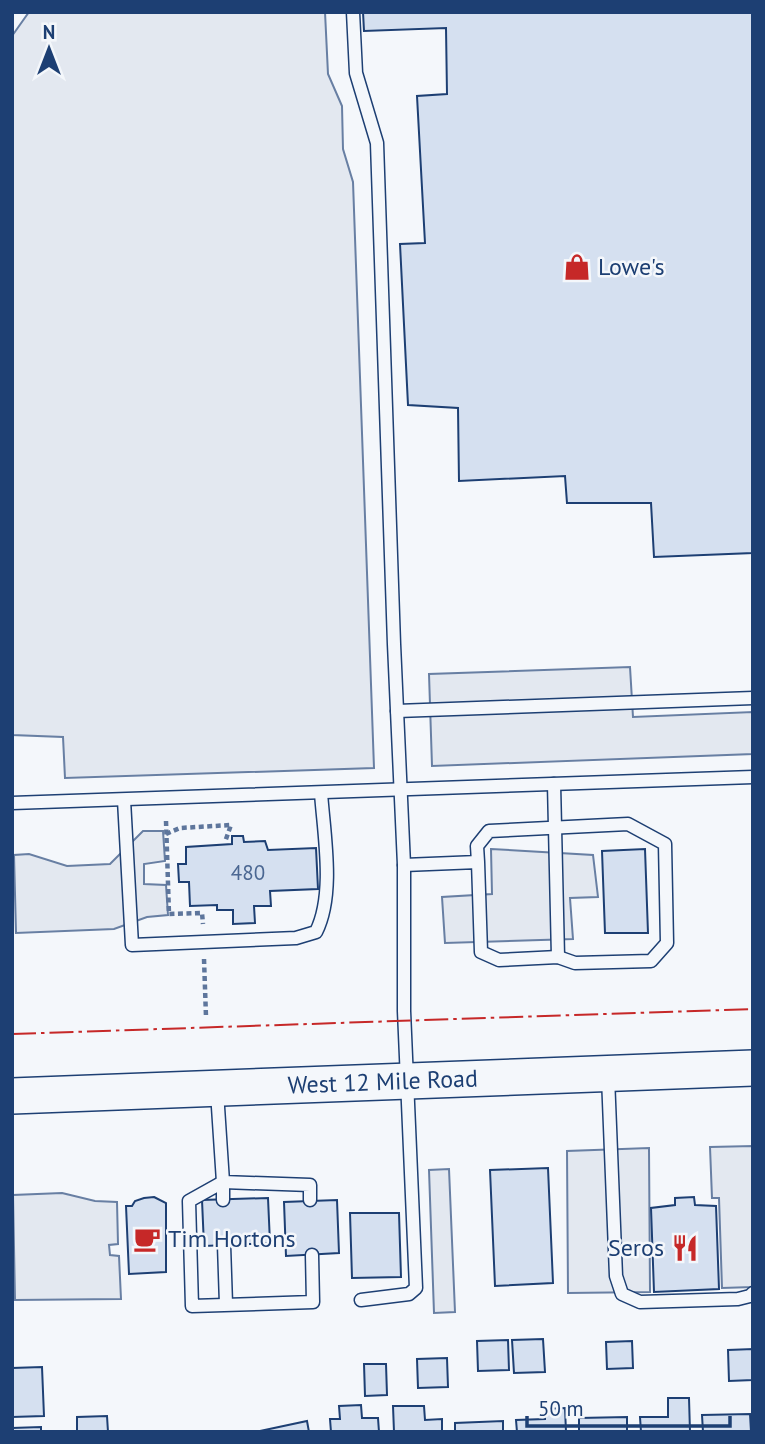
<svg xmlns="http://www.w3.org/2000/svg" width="765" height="1444" font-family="'PT Sans',sans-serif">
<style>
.parking{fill:#e3e8f0;stroke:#687fa3;stroke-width:2}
.building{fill:#d5e0f0;stroke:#1d3f73;stroke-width:2}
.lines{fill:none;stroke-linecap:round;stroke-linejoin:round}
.service-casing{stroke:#1d3f73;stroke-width:15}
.secondary-casing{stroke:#1d3f73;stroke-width:38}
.path{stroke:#5e769c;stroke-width:4.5;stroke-dasharray:5 3.5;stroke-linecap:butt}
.service{stroke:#f4f7fb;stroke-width:12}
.secondary{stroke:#f4f7fb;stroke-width:35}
.power{stroke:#c62828;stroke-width:2;stroke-dasharray:24 5 3.5 5;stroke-linecap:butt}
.labels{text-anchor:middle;stroke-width:5;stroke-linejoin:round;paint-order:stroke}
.number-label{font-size:21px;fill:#4b6792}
.poi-label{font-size:24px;fill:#1d3f73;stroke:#f4f7fb;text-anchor:start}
.street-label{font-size:24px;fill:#1d3f73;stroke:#f4f7fb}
</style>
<rect width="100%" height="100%" fill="#f4f7fb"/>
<g class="parking">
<polygon points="29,12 325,12 328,74 342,106 343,149 353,182 374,768 65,778 63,737 12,735 12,36"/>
<polygon points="630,667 633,717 753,712 753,754 432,766 429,674"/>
<polygon points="143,831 163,831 165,861 144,864 144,884 166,885 168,915 147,917 114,929 16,933 14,855 29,854 67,866 110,864"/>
<polygon points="491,849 593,855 598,897 570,898 573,939 445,943 442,897 492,894"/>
<polygon points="753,1146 753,1287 722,1288 719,1198 712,1198 710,1147"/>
<polygon points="649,1148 650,1292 568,1293 567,1151"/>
<polygon points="449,1169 455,1312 434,1313 429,1170"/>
<polygon points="62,1193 95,1201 117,1202 118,1244 109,1245 110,1255 119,1256 121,1299 15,1300 13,1195"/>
</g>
<g class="building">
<polygon points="363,12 753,12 753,553 654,557 651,503 567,503 565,476 459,481 458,408 408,405 400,244 425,243 417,96 447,94 446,28 364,31"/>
<polygon points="232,836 243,836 244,842 265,841 268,850 316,848 318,889 270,891 271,906 254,906 255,923 233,924 233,910 217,910 217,905 190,906 189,882 179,882 178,864 186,864 186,847 232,844"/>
<polygon points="645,849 648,933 605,933 602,851"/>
<polygon points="548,1168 553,1283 495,1286 490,1170"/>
<polygon points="154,1197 166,1203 166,1272 129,1274 126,1206 132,1206 135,1201 144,1198"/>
<polygon points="694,1197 695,1205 716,1206 719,1289 654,1292 651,1208 675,1205 675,1198"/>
<polygon points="268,1198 270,1243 204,1246 202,1200"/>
<polygon points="337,1200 339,1253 286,1256 284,1202"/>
<polygon points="350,1213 399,1213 401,1277 352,1278"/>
<polygon points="543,1339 545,1372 514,1373 512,1340"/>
<polygon points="508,1340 509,1370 478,1371 477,1341"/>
<polygon points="632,1341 633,1368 607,1369 606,1342"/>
<polygon points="753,1349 753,1380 729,1381 728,1350"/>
<polygon points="447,1358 448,1387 418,1388 417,1359"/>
<polygon points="364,1364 386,1364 387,1395 365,1396"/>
<polygon points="42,1367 44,1416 12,1417 12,1368"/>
<polygon points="668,1398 689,1398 690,1432 641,1432 640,1417 668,1417"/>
<polygon points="361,1405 362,1418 378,1418 379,1432 331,1432 330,1419 340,1419 339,1406"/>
<polygon points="393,1406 424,1406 425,1420 442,1419 442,1432 394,1432"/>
<polygon points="565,1408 566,1432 517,1432 516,1420 545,1419 545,1409"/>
<polygon points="750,1414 751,1432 703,1432 702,1415"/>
<polygon points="107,1416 108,1432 77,1432 77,1417"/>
<polygon points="627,1417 627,1432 579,1432 579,1418"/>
<polygon points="307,1421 309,1432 260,1431"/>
<polygon points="503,1421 503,1432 455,1432 455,1423"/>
<polygon points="41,1427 41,1432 12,1432 12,1428"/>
</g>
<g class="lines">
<defs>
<g id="service">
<polyline points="353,12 356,73 377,143 394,644 404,865 404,1011 416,1288 409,1294 361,1300"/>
<polyline points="397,711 753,698"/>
<polyline points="554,784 558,957"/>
<path d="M124,800L132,945L296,938L316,932C335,894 324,835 321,793"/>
<polyline points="12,803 753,777"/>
<polyline points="404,865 478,862 481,952 499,960 558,957 575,963 651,961 667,943 665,844 628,824 489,831 477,846 478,862"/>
<polyline points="608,1077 616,1276 622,1294 640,1302 738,1299 750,1296 753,1293"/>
<polyline points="217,1092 223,1182 310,1185 310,1200"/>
<polyline points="223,1200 223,1182 189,1201 192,1306 313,1302 312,1255"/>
<polyline points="224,1245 226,1304"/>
</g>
<g id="secondary">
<path id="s1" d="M12,1096L753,1068"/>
</g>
</defs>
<use href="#service" class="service-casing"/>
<use href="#secondary" class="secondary-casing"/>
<g class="path">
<polyline points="166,821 169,914 202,913 203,924"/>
<polyline points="166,834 180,828 231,825 225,842"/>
<polyline points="204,959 206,1017"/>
</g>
<use href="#service" class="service"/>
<use href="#secondary" class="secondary"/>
<polyline class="power" points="12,1034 753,1009"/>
</g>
<defs>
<symbol id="shop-bare" viewBox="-9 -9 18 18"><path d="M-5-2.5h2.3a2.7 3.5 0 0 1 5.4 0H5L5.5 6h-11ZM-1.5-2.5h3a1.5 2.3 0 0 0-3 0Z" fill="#c62828" stroke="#f4f7fb" stroke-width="2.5" paint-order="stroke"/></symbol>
<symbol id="cafe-bare" viewBox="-9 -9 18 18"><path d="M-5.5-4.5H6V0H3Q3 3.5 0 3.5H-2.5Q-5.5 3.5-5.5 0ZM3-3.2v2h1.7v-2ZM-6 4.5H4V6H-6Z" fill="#c62828" stroke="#f4f7fb" stroke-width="2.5" paint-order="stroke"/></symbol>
<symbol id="restaurant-bare" viewBox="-9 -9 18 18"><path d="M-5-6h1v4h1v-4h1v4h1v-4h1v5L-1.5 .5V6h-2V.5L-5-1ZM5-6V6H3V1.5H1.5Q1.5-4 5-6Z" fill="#c62828" stroke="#f4f7fb" stroke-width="2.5" paint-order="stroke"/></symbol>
</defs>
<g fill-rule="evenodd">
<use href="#shop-bare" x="558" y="248" width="38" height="38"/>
<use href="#cafe-bare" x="128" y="1220" width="38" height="38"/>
<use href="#restaurant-bare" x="666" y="1229" width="38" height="38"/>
</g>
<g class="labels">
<g class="number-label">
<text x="248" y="880">480</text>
</g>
<g class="poi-label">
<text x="598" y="275">Lowe's</text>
<text x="168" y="1247">Tim Hortons</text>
<text x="664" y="1256" text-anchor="end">Seros</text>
</g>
<g class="street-label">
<text dy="8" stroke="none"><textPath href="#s1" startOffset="371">West 12 Mile Road</textPath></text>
</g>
</g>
<rect width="765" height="1444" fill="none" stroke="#1d3f73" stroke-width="28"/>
<g transform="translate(49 49)" stroke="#f4f7fb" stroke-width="5" paint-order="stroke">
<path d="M0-5L12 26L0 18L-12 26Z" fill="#1d3f73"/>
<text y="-10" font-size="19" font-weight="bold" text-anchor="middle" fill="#1d3f73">N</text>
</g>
<path d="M527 1416v10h203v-10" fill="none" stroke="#1d3f73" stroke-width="3.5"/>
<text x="538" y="1416" font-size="21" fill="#1d3f73" stroke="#f4f7fb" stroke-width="5" paint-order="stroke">50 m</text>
</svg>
